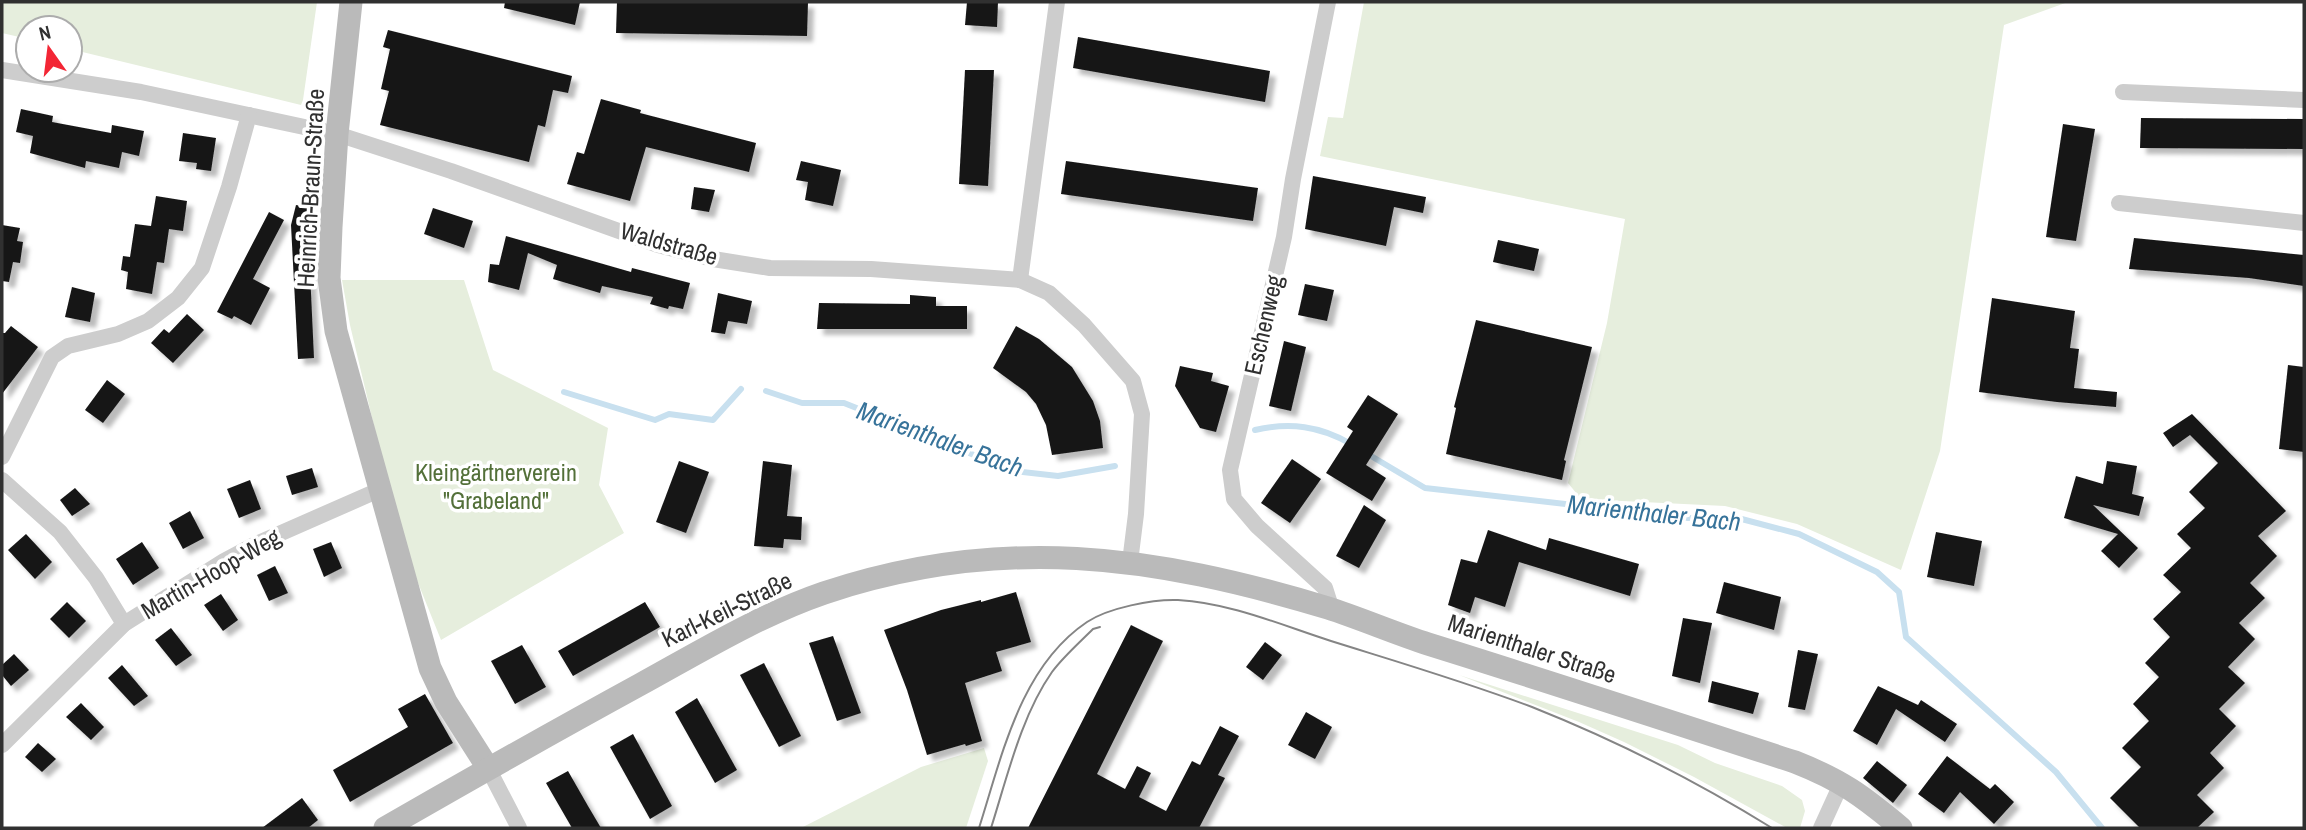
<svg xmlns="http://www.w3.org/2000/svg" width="2306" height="830" font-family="'Archivo Narrow',sans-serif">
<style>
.green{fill:#e6eedd}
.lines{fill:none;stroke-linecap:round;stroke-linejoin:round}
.stream{stroke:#c8e0ef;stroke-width:6}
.building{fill:#171717;filter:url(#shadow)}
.street{stroke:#cdcdcd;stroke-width:16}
.secondary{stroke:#bababa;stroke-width:23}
.tram{stroke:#858585;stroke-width:2}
.labels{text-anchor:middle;stroke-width:7;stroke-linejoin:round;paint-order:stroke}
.street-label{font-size:24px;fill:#303030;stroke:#fff}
.park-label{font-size:24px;fill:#537039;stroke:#fff}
.water-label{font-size:26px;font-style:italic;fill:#37739a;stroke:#fff}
</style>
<defs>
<filter id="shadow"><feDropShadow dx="6" dy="6" stdDeviation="2" flood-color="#0004"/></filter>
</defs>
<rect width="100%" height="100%" fill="#fff"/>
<g class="green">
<polygon points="2,2 317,2 303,100 301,105 70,49 70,28 28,28 28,39 2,33"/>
<polygon points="1364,2 2068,2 2004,25 1940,451 1901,570 1797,524 1725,506 1581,499 1568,483 1607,323 1625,219 1320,156 1328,117 1343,118"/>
<polygon points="342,280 464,280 493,370 608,428 599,485 624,533 441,640 410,563 388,485 350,325"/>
<polygon points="1459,675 1678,745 1715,763 1782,786 1802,800 1805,811 1800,828 1787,828 1694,777 1624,742 1579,722"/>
<polygon points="984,748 988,761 966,828 801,828 921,767"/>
</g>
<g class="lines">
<g class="stream">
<polyline points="766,391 802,403 844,403 1014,471 1058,476 1115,466"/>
<polyline points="564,392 655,420 669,414 713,420 741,389"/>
<path d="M1255,430C1290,422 1320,426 1351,444"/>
<polyline points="1366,453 1425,488 1688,518 1734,517 1799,534 1877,572 1899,592 1906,637 2056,772 2102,828"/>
</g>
</g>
<g class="building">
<polygon points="505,2 580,2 575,25 504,8"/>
<polygon points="617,2 808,2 807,36 616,33"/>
<polygon points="967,2 998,2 997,27 965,25"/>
<polygon points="388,30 572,76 568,93 553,90 545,127 538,125 529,162 380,125 389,91 381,89 390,49 383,47"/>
<polygon points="1078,37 1270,71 1265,102 1073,68"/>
<polygon points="965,70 994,70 988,186 959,184"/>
<polygon points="601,99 641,110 640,113 756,143 749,172 646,147 630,201 567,184 577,152 584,154"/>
<polygon points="21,109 53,116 52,122 111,133 112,125 144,131 139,156 122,152 119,168 86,161 85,168 30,153 33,136 16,132"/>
<polygon points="2141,118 2304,119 2304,149 2140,148"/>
<polygon points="2063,124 2095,129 2076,241 2046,237"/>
<polygon points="183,133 216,138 211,171 196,169 197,163 179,161"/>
<polygon points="801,161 841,170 833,206 805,200 808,182 796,180"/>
<polygon points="1066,161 1258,188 1253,221 1061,194"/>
<polygon points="1313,176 1426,197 1423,213 1394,207 1386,246 1305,229"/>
<polygon points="694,187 715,190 709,212 691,209"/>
<polygon points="156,196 187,201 183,231 169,229 164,263 157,262 152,294 126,289 128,272 121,270 123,256 130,257 135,224 151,226"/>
<polygon points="296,205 312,208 308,228 314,358 298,359 291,225"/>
<polygon points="433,208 473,221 464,248 424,234"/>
<polygon points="269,212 284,220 253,279 270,288 251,325 234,316 232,319 217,312"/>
<polygon points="2,225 20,228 17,241 23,242 20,263 13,262 9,282 2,281"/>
<polygon points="506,236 631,272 632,268 690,283 683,309 669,306 668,309 650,304 653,297 602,286 600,293 553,279 557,265 528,253 519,290 488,282 490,264 499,265"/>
<polygon points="2134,238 2304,255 2304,286 2249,278 2129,269"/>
<polygon points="1498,240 1539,249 1534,271 1493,262"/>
<polygon points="1305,284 1334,290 1327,321 1298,315"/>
<polygon points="72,287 95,293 90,322 65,317"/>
<polygon points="718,293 752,301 747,324 728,321 725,334 711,332"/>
<polygon points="910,295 936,297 936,306 967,306 967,329 817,329 819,303 910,304"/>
<polygon points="1992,298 2075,311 2070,348 2079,349 2074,388 2117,392 2116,407 2057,402 1979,392"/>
<polygon points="187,314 204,330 173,363 151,343 164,329 169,333"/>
<polygon points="1476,320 1592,347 1564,460 1566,461 1562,480 1446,454 1456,408 1454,407"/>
<polygon points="11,326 38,347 2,394 2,333 5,333"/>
<polygon points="1016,326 1039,339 1072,367 1093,401 1100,421 1103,448 1052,455 1046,425 1036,404 1026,392 993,368"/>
<polygon points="1284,341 1306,347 1291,411 1269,406"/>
<polygon points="2288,365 2304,367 2304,452 2279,449"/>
<polygon points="1180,366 1213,373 1211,381 1229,386 1216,432 1200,428 1175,386"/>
<polygon points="107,380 125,394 103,423 85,410"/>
<polygon points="1368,395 1398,414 1366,465 1386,478 1372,501 1326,473 1353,431 1347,427"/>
<polygon points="2192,414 2286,511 2258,536 2277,556 2250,583 2265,598 2239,623 2255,639 2228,667 2245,683 2219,709 2236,726 2210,753 2224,768 2197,795 2214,812 2197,828 2140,828 2110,798 2141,767 2122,748 2149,721 2133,704 2159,677 2145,663 2170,637 2153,619 2181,592 2163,575 2191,548 2177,534 2205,508 2189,492 2218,463 2190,435 2173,447 2163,433"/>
<polygon points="1292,459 1321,479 1290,523 1261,503"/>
<polygon points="679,461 709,472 686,533 656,522"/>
<polygon points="763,461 792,465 787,516 802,517 801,540 784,539 783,548 754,546"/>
<polygon points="2107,461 2137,466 2132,494 2144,497 2139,516 2093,505 2138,548 2119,568 2101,551 2118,534 2064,518 2076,476 2103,484"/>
<polygon points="312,468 318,487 292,495 286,476"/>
<polygon points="250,480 261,509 239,518 227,489"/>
<polygon points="75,488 90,504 72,516 60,500"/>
<polygon points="1364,505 1386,520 1359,568 1336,556"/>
<polygon points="190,511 204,538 183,549 169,523"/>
<polygon points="1488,530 1546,550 1549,538 1639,564 1630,596 1519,562 1505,607 1475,597 1470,613 1448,605 1461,559 1477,563"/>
<polygon points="1936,532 1982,541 1974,586 1927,577"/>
<polygon points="26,534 52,562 35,579 8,550"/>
<polygon points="142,542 159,568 133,585 116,559"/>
<polygon points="331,542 342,568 324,577 313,549"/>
<polygon points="275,566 288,593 269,601 257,575"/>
<polygon points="1724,582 1781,597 1774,630 1716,613"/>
<polygon points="1016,592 1031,642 996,652 1002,671 965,683 982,741 966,746 965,744 927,755 907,690 884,630 941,610 981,600 981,602"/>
<polygon points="221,594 238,620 223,631 204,605"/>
<polygon points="67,602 86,621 69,638 50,619"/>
<polygon points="645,602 660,627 573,676 558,651"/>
<polygon points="1683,618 1712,623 1700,683 1672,676"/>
<polygon points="1131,625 1163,641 1097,774 1125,789 1137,766 1151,773 1139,797 1166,811 1192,761 1200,765 1220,726 1239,736 1218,775 1225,778 1199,828 1028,828"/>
<polygon points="171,628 192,655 176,666 155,640"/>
<polygon points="833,636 861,713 837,721 809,643"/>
<polygon points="1265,642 1282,655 1263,680 1246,667"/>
<polygon points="522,645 546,687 515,704 491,661"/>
<polygon points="1798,650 1818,654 1805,710 1788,707"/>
<polygon points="14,654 29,670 11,686 2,675 2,665"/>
<polygon points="764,663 801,736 779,747 740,675"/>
<polygon points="122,665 148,696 134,706 108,678"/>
<polygon points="1712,681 1759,693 1753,714 1708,702"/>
<polygon points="1878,686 1918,705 1921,700 1957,724 1945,742 1896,709 1877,745 1853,731"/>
<polygon points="425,694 453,743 350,802 333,770 408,727 398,709"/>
<polygon points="697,698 737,770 715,783 675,712"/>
<polygon points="81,703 104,727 91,740 66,717"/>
<polygon points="1306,712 1332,727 1315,759 1288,745"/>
<polygon points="633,734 672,806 650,819 610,747"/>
<polygon points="38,743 56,759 42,772 25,757"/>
<polygon points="1947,756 1990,789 1995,784 2014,802 1994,824 1960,792 1944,813 1918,794"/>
<polygon points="1877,761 1907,785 1893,803 1863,778"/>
<polygon points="568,771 588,806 601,828 572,828 546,783"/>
<polygon points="302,798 318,820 308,828 262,828"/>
</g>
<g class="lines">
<g class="street">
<polyline points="1328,2 1293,179 1284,237 1230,470 1234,499 1257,526 1325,588 1332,610"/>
<polyline points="2,70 141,92 337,134 451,171 658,245 713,259 770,268 871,269 1020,280 1049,293 1084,325 1133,381 1142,414 1136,514 1130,562"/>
<polyline points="2123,92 2304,100"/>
<polyline points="2119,203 2304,223"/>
<polyline points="1020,280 1057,2"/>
<polyline points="2,457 52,357 68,346 118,334 148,321 178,298 202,268 229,187 249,115"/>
<polyline points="2,480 60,532 96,578 124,624"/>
<polyline points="2,745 124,624 224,561 254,545 379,490"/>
<polyline points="488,768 519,828"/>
<polyline points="1821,828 1842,782"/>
</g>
<g class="secondary">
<polyline points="351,2 337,134 331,227 329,278 336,331 430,668 446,702 488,768"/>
<path d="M385,828C470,779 555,731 641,684C701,651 760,615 824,593C1001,534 1153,555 1328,608C1362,619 1394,633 1428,644C1550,682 1672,722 1795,762C1841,780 1863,796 1901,828"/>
</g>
<g class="tram">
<path d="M979,828C1002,756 1020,667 1087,622C1108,608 1153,599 1178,600C1231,603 1281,625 1331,641C1398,662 1466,682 1532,707C1615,740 1696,781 1772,828"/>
<path d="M991,828C1007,778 1021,716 1052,672C1063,657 1079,643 1093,629L1100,627"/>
</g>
</g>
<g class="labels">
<g class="street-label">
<text transform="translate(311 188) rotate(-87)" y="8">Heinrich-Braun-Straße</text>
<text transform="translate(669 244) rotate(16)" y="8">Waldstraße</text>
<text transform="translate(1264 325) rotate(-77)" y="8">Eschenweg</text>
<text transform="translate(211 574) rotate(-30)" y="8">Martin-Hoop-Weg</text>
<text transform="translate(727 610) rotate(-26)" y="8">Karl-Keil-Straße</text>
<text transform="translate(1532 649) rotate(18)" y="8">Marienthaler Straße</text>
</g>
<g class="park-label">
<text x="496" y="481">Kleingärtnerverein<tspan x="496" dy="28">"Grabeland"</tspan></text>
</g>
<g class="water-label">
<text transform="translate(940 439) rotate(20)" y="9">Marienthaler Bach</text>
<text transform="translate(1654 513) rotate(6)" y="9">Marienthaler Bach</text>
</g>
</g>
<rect width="2306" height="830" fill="none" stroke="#303030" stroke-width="7"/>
<g transform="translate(49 49) rotate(346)"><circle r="33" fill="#ffffff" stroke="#acacac" stroke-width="2"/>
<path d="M0-5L12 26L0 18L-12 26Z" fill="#f32635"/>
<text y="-10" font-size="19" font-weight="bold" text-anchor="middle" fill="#303030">N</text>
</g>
</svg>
